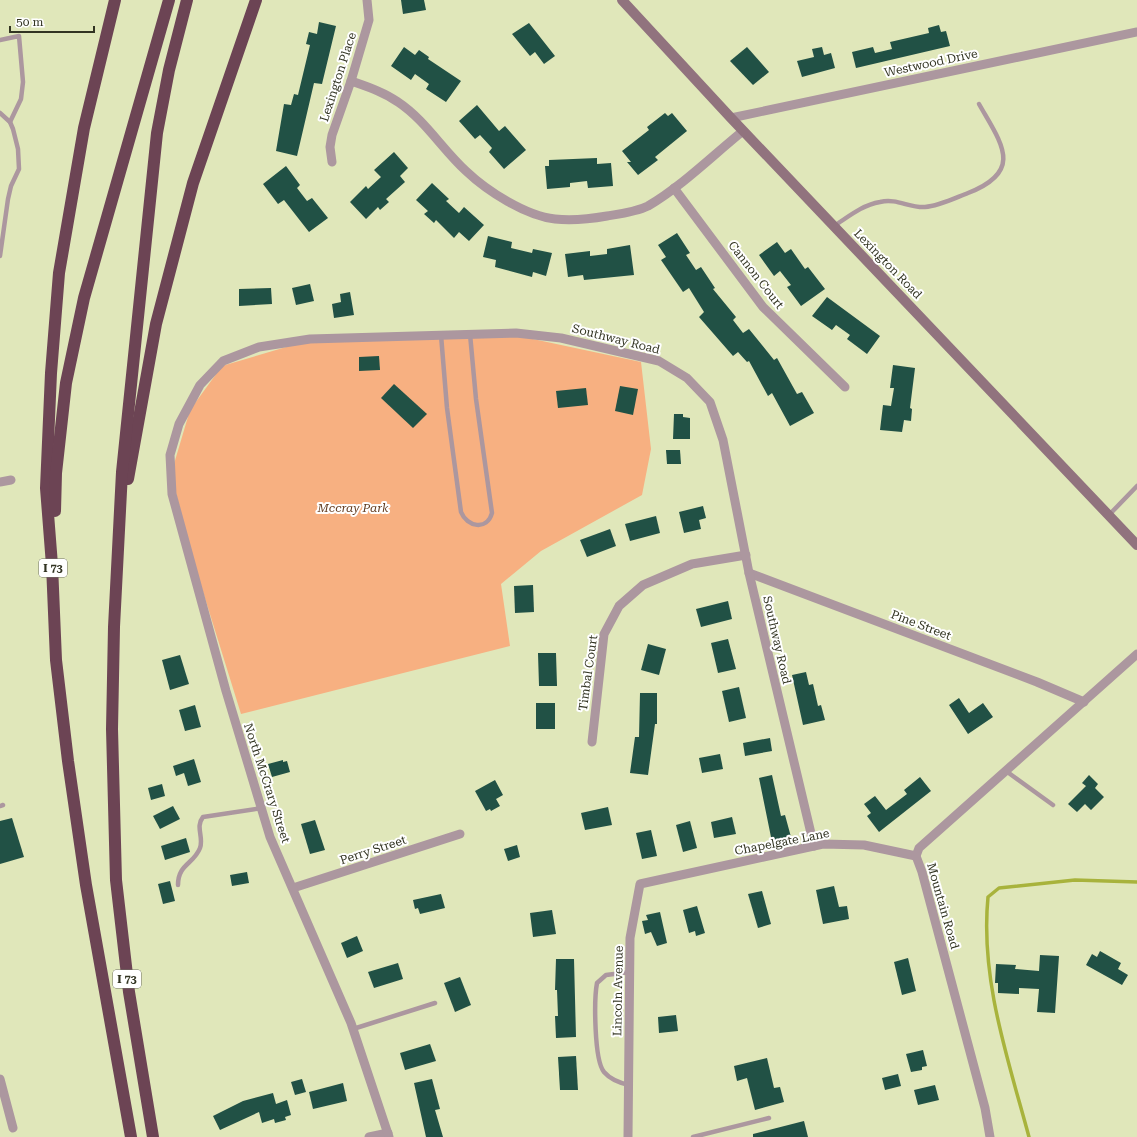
<svg xmlns="http://www.w3.org/2000/svg" width="1137" height="1137" font-family="'Roboto Serif',serif">
<style>
.green{fill:#f7b081}
.lines{fill:none;stroke-linecap:round;stroke-linejoin:round}
.stream{stroke:#a8b33c;stroke-width:3.5}
.building{fill:#215145}
.lane{stroke:#ac979f;stroke-width:4.5}
.street{stroke:#ac979f;stroke-width:9}
.secondary{stroke:#91737e;stroke-width:10}
.highway{stroke:#6c4454;stroke-width:12}
.labels{text-anchor:middle;stroke-width:4;stroke-linejoin:round;paint-order:stroke}
.shield{fill:#fff;stroke:#707164;stroke-width:1}
.shield-label{font-size:11px;font-weight:bold;fill:#323422}
.street-label{font-size:12px;fill:#323422;stroke:#fff}
.park-label{font-size:12px;font-style:italic;fill:#623b1f;stroke:#fff}
</style>
<rect width="100%" height="100%" fill="#e0e7ba"/>
<polygon class="green" points="514,335 641,362 651,449 642,495 541,551 501,584 510,646 241,714 195,566 171,474 190,410 222,366 303,342"/>
<g class="lines">
<path class="stream" d="M1029,1137C1008,1059 980,979 988,897L999,888L1075,880L1137,882"/>
</g>
<g class="building">
<polygon points="401,0 424,0 426,10 403,14"/>
<polygon points="319,22 336,26 322,84 314,83 297,156 276,151 284,104 291,105 294,94 298,95 310,45 306,44 309,32 317,34"/>
<polygon points="529,23 555,56 544,64 535,52 530,56 512,34"/>
<polygon points="939,25 941,32 946,31 950,46 856,68 852,52 873,47 875,53 892,49 890,42 929,33 928,28"/>
<polygon points="404,47 415,55 419,50 429,57 428,59 461,81 446,102 426,89 429,84 415,74 411,80 391,66"/>
<polygon points="747,47 769,72 753,85 730,61"/>
<polygon points="822,47 824,55 831,53 835,68 802,77 797,61 814,57 812,49"/>
<polygon points="477,105 499,131 505,126 526,150 504,169 489,152 492,148 480,135 475,139 459,121"/>
<polygon points="665,113 668,116 672,113 687,131 655,157 658,160 638,175 627,162 631,162 622,151 649,130 647,127"/>
<polygon points="394,152 408,168 400,176 405,182 386,199 389,202 380,210 378,207 366,219 350,202 366,186 368,189 381,177 374,170"/>
<polygon points="597,158 597,164 611,163 613,186 588,188 587,181 570,183 570,187 547,189 545,166 549,166 549,160"/>
<polygon points="286,166 300,185 297,188 307,201 312,198 328,218 309,232 284,200 278,204 263,184"/>
<polygon points="432,183 449,199 446,201 459,213 464,207 484,225 469,241 459,232 454,238 436,220 434,223 424,214 428,211 416,200"/>
<polygon points="677,233 690,253 686,255 696,270 701,267 715,288 713,289 736,317 733,320 743,333 749,329 774,360 777,358 797,394 802,392 814,413 790,426 772,393 768,396 749,361 747,362 738,352 733,356 699,317 704,312 689,288 683,292 661,260 666,257 658,245"/>
<polygon points="488,236 512,242 511,248 532,253 533,249 552,253 546,276 533,272 532,277 495,267 496,260 483,257"/>
<polygon points="777,242 785,253 791,249 805,269 808,267 825,289 801,306 787,287 791,285 780,271 774,276 759,255"/>
<polygon points="630,245 634,275 584,280 583,275 568,277 565,254 590,251 590,256 607,254 607,249"/>
<polygon points="310,284 314,301 296,305 292,288"/>
<polygon points="271,288 272,304 239,306 239,289"/>
<polygon points="350,292 354,315 334,318 332,304 341,302 340,294"/>
<polygon points="827,297 880,336 867,354 847,339 850,335 836,325 832,330 812,316"/>
<polygon points="379,356 380,370 359,371 359,357"/>
<polygon points="893,365 915,368 910,408 912,409 911,421 904,420 902,432 880,430 883,405 891,406 894,388 890,388"/>
<polygon points="394,384 427,414 413,428 381,398"/>
<polygon points="620,386 638,389 633,415 615,411"/>
<polygon points="586,388 588,405 558,408 556,391"/>
<polygon points="674,414 683,414 683,417 690,418 690,439 673,439"/>
<polygon points="666,450 680,450 681,464 667,464"/>
<polygon points="703,506 706,518 699,520 701,529 684,533 679,512"/>
<polygon points="656,516 660,533 630,541 625,524"/>
<polygon points="610,529 616,546 587,557 580,540"/>
<polygon points="533,585 534,612 515,613 514,586"/>
<polygon points="728,601 732,619 701,627 696,609"/>
<polygon points="728,639 736,669 718,673 711,643"/>
<polygon points="648,644 666,649 659,675 641,670"/>
<polygon points="538,653 556,653 557,686 539,686"/>
<polygon points="180,655 189,684 170,690 162,660"/>
<polygon points="806,672 809,685 813,684 818,706 821,705 825,720 803,725 792,675"/>
<polygon points="739,687 746,718 729,722 722,691"/>
<polygon points="640,693 657,693 657,724 655,724 648,775 630,773 635,737 639,737"/>
<polygon points="959,698 969,713 983,703 993,717 968,734 949,705"/>
<rect x="536" y="703" width="19" height="26"/>
<polygon points="195,705 201,727 185,731 179,710"/>
<polygon points="770,738 772,751 745,756 743,743"/>
<polygon points="720,754 723,769 702,773 699,758"/>
<polygon points="194,759 201,782 188,786 184,773 176,776 173,766"/>
<polygon points="283,760 283,762 287,761 290,772 272,777 268,764"/>
<polygon points="772,775 781,816 785,815 791,837 772,842 759,778"/>
<polygon points="1089,775 1098,784 1095,788 1104,797 1091,810 1085,804 1077,812 1068,804 1086,786 1082,783"/>
<polygon points="920,777 931,791 879,832 867,816 871,813 864,804 875,796 886,810 907,794 904,790"/>
<polygon points="495,780 503,795 496,799 500,806 491,811 490,809 486,811 475,791"/>
<polygon points="162,784 165,796 151,800 148,788"/>
<polygon points="173,806 180,819 160,829 153,816"/>
<polygon points="608,807 612,825 585,830 581,813"/>
<polygon points="732,817 736,834 714,838 711,822"/>
<polygon points="12,818 24,857 0,864 0,821"/>
<polygon points="315,820 325,850 310,854 301,824"/>
<polygon points="690,821 697,848 683,852 676,825"/>
<polygon points="651,830 657,856 642,859 636,833"/>
<polygon points="186,838 190,852 165,860 161,846"/>
<polygon points="517,845 520,857 508,861 504,849"/>
<polygon points="247,872 249,883 232,886 230,875"/>
<polygon points="170,881 175,901 163,904 158,884"/>
<polygon points="834,886 839,907 847,906 849,919 823,924 816,890"/>
<polygon points="762,891 771,924 758,928 748,894"/>
<polygon points="441,894 445,908 420,914 418,908 415,909 413,900"/>
<polygon points="697,906 705,933 696,936 695,931 689,933 683,910"/>
<polygon points="552,910 556,934 533,937 530,913"/>
<polygon points="660,912 667,943 657,946 651,932 645,934 642,921 648,920 646,915"/>
<polygon points="357,936 363,951 347,958 341,943"/>
<polygon points="1100,951 1121,963 1118,969 1128,975 1122,985 1086,965 1092,954 1097,957"/>
<polygon points="1040,955 1059,956 1055,1013 1037,1012 1039,989 1019,988 1019,994 998,993 998,983 995,983 996,964 1016,965 1015,969 1039,971"/>
<polygon points="908,958 916,991 902,995 894,962"/>
<polygon points="556,959 574,959 576,1037 556,1038 555,1016 558,1016 557,990 555,990"/>
<polygon points="398,963 403,979 374,988 368,972"/>
<polygon points="460,977 471,1005 455,1012 444,983"/>
<polygon points="676,1015 678,1031 659,1033 658,1017"/>
<polygon points="430,1044 436,1061 405,1070 400,1053"/>
<polygon points="923,1050 927,1066 922,1067 922,1070 911,1072 906,1054"/>
<polygon points="576,1056 578,1090 560,1090 558,1057"/>
<polygon points="767,1058 774,1088 780,1087 784,1102 755,1110 747,1078 737,1081 734,1066"/>
<polygon points="898,1074 901,1086 885,1090 882,1078"/>
<polygon points="302,1079 306,1092 295,1095 291,1082"/>
<polygon points="432,1079 440,1109 435,1110 443,1137 426,1137 414,1083"/>
<polygon points="343,1083 347,1101 313,1109 309,1092"/>
<polygon points="935,1085 939,1100 918,1105 914,1090"/>
<polygon points="273,1093 276,1104 287,1100 291,1115 285,1117 286,1120 275,1123 274,1119 262,1123 259,1112 220,1130 213,1116 243,1101"/>
<polygon points="804,1121 808,1137 753,1137 753,1134"/>
</g>
<g class="lines">
<g class="lane">
<polyline points="0,40 19,36 23,82 21,99 10,122"/>
<polyline points="0,113 10,122 13,129 18,149 19,169 11,186 8,199 0,256"/>
<path d="M834,226C848,217 862,205 880,202C897,198 909,208 925,207C939,206 955,198 968,193C1025,171 1001,143 979,104"/>
<path d="M441,335L447,408L461,512C467,527 487,531 492,513L476,399L470,334"/>
<polyline points="1109,515 1137,486"/>
<polyline points="1006,771 1053,805"/>
<polyline points="0,806 3,805"/>
<path d="M178,885C178,864 194,864 200,848C204,837 195,827 203,817L262,808"/>
<polyline points="353,1029 435,1003"/>
<path d="M629,1085C620,1083 610,1079 604,1072C594,1060 594,999 597,983L606,975L630,972"/>
<polyline points="693,1137 769,1118"/>
</g>
<g class="street">
<path d="M351,81C368,87 384,92 398,102C425,120 442,149 466,171C487,191 526,216 555,219C573,221 590,219 607,216C619,214 636,212 648,206C682,186 712,156 743,131"/>
<polyline points="731,118 1137,32"/>
<polyline points="332,162 330,147 332,135 351,81 369,20 367,0"/>
<polyline points="674,188 763,307 845,387"/>
<polyline points="0,482 11,480"/>
<polyline points="749,573 1037,682 1084,702"/>
<polyline points="592,742 604,634 619,606 643,585 692,564 746,555"/>
<polyline points="293,888 460,834"/>
<polyline points="0,1079 13,1128"/>
<polyline points="369,1137 388,1133"/>
<polyline points="389,1137 351,1023 270,837 226,691 172,494 170,455 179,424 200,385 223,361 259,347 310,339 516,333 561,338 659,361 687,378 710,402 723,440 749,573 814,846"/>
<polyline points="628,1137 630,938 640,884 823,844 864,845 916,856"/>
<polyline points="990,1137 985,1108 922,872 916,856 919,848 1137,654"/>
</g>
<polyline class="secondary" points="622,0 731,118 1137,545"/>
<g class="highway">
<polyline points="115,0 84,128 59,273 51,373 46,488 52,565 56,660 68,761 86,885 131,1137"/>
<polyline points="128,479 156,324 193,183 256,0"/>
<polyline points="55,511 56,473 66,383 84,298 169,0"/>
<polyline points="153,1137 129,992 116,880 112,729 114,627 122,472 157,133 169,70 187,0"/>
</g>
</g>
<g class="labels">
<g class="shield">
<rect x="39" y="559" width="28" height="18" rx="3"/>
<rect x="113" y="970" width="28" height="18" rx="3"/>
</g>
<g class="shield-label">
<text x="53" y="572">I 73</text>
<text x="127" y="983">I 73</text>
</g>
<g class="street-label">
<text transform="translate(931 63) rotate(-12)" y="4">Westwood Drive</text>
<text transform="translate(338 77) rotate(-72)" y="4">Lexington Place</text>
<text transform="translate(888 264) rotate(46)" y="4">Lexington Road</text>
<text transform="translate(756 275) rotate(52)" y="4">Cannon Court</text>
<text transform="translate(616 339) rotate(14)" y="4">Southway Road</text>
<text transform="translate(921 625) rotate(21)" y="4">Pine Street</text>
<text transform="translate(777 640) rotate(77)" y="4">Southway Road</text>
<text transform="translate(588 673) rotate(-82)" y="4">Timbal Court</text>
<text transform="translate(267 783) rotate(72)" y="4">North McCrary Street</text>
<text transform="translate(782 842) rotate(-11)" y="4">Chapelgate Lane</text>
<text transform="translate(373 850) rotate(-18)" y="4">Perry Street</text>
<text transform="translate(943 906) rotate(74)" y="4">Mountain Road</text>
<text transform="translate(618 991) rotate(-89)" y="4">Lincoln Avenue</text>
</g>
<g class="park-label">
<text x="353" y="512">Mccray Park</text>
</g>
</g>
<path d="M10 26v6h84v-6" fill="none" stroke="#323422" stroke-width="2"/>
<text x="16" y="26" font-size="12" fill="#323422" stroke="#ffffff" stroke-width="3" paint-order="stroke">50 m</text>
</svg>
